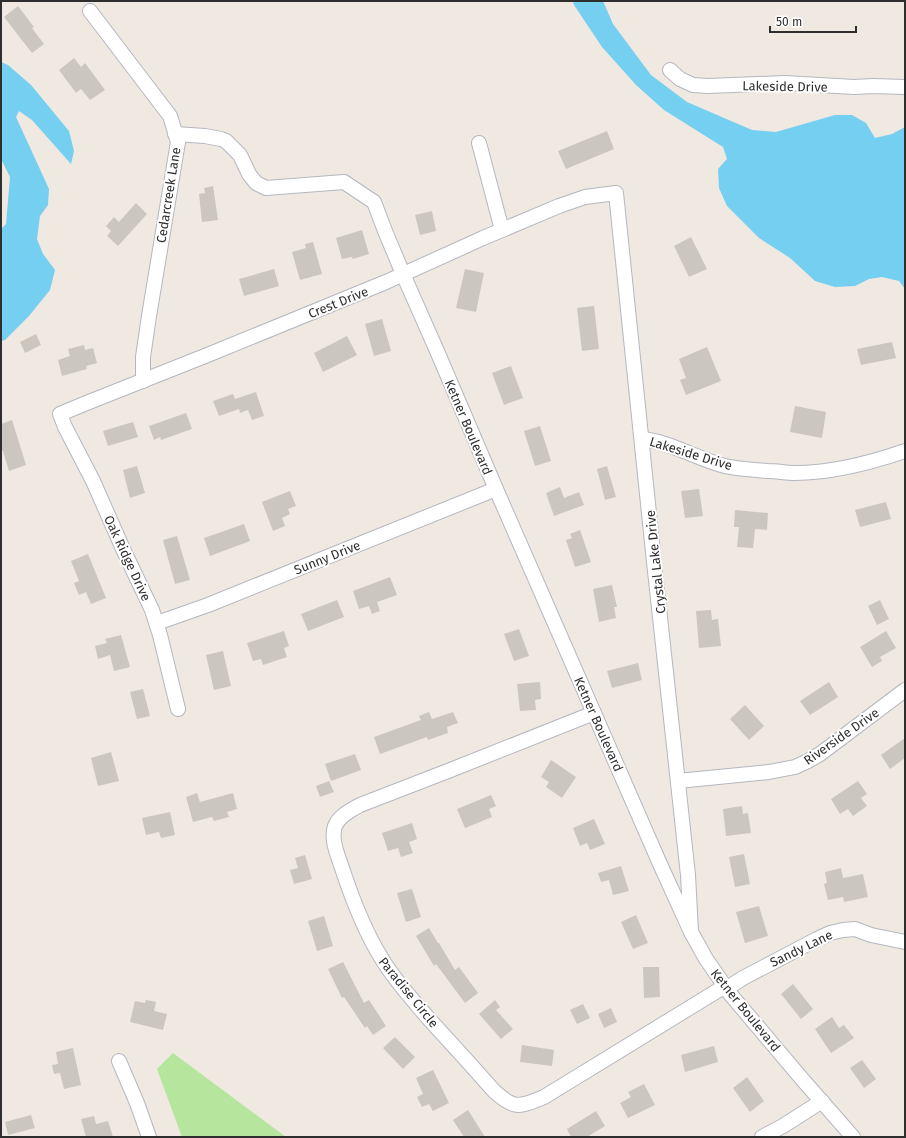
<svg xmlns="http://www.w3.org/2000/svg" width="906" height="1138" font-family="'Fira Sans',sans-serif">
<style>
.green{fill:#b6e59e}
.water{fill:#75cff0}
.building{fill:#cbc7bf}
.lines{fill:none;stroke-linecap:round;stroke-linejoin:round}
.minor-casing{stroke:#b4b7c1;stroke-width:16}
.minor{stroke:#fff;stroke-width:14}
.labels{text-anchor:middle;stroke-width:4;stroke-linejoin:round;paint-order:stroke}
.street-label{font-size:13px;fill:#2e2e2e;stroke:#fff}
</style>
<rect width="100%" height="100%" fill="#efe9e1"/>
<polygon class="green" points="173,1053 286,1137 182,1137 157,1069"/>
<g class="water">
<polygon points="573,1 603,1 613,24 651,75 687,102 752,130 776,132 835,115 852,115 866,123 875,138 892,134 905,127 905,289 899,281 882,277 869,279 855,286 835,287 815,281 790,258 759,238 727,206 719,188 718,169 727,159 723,147 664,110 636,85 602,47 574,5"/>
<polygon points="1,62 8,65 31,85 69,131 74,151 71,164 32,120 19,111 16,117 49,189 48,205 40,216 37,239 43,254 55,270 50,290 29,316 5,340 1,341 1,229 6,224 10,177 1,159"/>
</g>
<g class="building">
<polygon points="18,6 34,27 32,28 44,44 32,53 4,17"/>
<polygon points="74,58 81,67 85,63 105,90 90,100 81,89 76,93 59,70"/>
<polygon points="607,131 614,149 566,169 558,151"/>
<polygon points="213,186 218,220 202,222 199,194 205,193 204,188"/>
<polygon points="136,203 147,214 118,246 107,236 111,231 106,226 114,217 119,222"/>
<polygon points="432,211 436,231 420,235 415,215"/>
<polygon points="362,230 369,254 353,259 352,257 342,259 336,238"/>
<polygon points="691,237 707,269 689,277 674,246"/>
<polygon points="313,242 322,274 300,280 292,252 306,248 305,244"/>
<polygon points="274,269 279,286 244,296 239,279"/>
<polygon points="465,269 484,273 476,312 456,308"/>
<polygon points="594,306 599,349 582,351 577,308"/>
<polygon points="382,319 391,351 374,356 365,324"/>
<polygon points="36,334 41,345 25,353 20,342"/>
<polygon points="347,336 357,355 323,372 314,353"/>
<polygon points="892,342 896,358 861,365 857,349"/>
<polygon points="84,345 85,350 93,348 97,363 86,366 87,369 62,376 58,360 70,356 68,349"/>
<polygon points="707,347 721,381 686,395 680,380 686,378 679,359"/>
<polygon points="511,366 523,398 504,405 492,373"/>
<polygon points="256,392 264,416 252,420 248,410 240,413 239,409 219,416 213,401 233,394 235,399"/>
<polygon points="795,406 826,412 822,438 790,432"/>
<polygon points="186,413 192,429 161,440 160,437 154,440 149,426"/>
<polygon points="12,420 26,465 9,471 3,451 1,451 1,424"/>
<polygon points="133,422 138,437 108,446 103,431"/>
<polygon points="540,426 551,461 535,466 524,431"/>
<polygon points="137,466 145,493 130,498 123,470"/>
<polygon points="607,466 616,497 605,500 597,469"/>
<polygon points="560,487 564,498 579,492 584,505 554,516 546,493"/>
<polygon points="699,489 703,516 685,518 681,491"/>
<polygon points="290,491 296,506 288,509 290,514 282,518 285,526 273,531 262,502"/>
<polygon points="886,502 891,519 860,527 855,510"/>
<polygon points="735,510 768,513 767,530 755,529 753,548 737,547 739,527 734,527"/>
<polygon points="244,524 250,541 210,556 204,538"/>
<polygon points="580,530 591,562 575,567 566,540 572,538 570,534"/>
<polygon points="177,536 190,580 175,584 163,540"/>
<polygon points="88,554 106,598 91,604 86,592 79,595 74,583 79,581 71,561"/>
<polygon points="390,577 397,595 377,602 380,611 372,614 369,606 359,609 353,591"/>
<polygon points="612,585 617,607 614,607 616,618 599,622 593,589"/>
<polygon points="337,600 344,617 308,631 301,614"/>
<polygon points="880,600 889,619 877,625 868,606"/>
<polygon points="711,610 712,620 718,619 721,646 699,648 696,611"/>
<polygon points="519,629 529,656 514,661 504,634"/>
<polygon points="284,631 289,646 284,648 287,657 263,665 261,659 253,661 247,643"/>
<polygon points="886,631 896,648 880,657 882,661 872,667 860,647"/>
<polygon points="121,635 130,667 114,671 110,655 98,659 95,646 107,643 105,639"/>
<polygon points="223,651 231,686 214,690 206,655"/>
<polygon points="638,663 642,680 612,688 607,671"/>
<polygon points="540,682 541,699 535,700 536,710 520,711 517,684"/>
<polygon points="829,682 838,697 810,715 800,701"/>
<polygon points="143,689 150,716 137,719 130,692"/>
<polygon points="745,705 764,726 749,740 730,719"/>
<polygon points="429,712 432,719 453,712 458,723 447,727 448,733 428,740 427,737 380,754 374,737 421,720 419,716"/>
<polygon points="905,738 905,758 890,769 881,755"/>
<polygon points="111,752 119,781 98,786 91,758"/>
<polygon points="355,754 361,770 331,781 325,764"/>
<polygon points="551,760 576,777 562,798 546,787 549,782 541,777"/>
<polygon points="329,781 334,792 320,797 316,786"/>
<polygon points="858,781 867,794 861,798 867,806 853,816 848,809 840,814 831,799"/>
<polygon points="197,793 200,802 233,793 237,809 227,812 229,817 214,821 212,817 193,822 186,797"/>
<polygon points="491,795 496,806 489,809 492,817 465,828 457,809"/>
<polygon points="742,806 743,814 748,813 751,833 726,836 723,809"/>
<polygon points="170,812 175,835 161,838 159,832 146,835 142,818"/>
<polygon points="594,819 605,844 590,850 587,843 580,846 573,828"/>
<polygon points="412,823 417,839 409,842 413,853 401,857 398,848 388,851 382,833"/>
<polygon points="744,854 750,884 735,887 729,857"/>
<polygon points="305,855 312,879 294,884 290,870 298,868 295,858"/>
<polygon points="621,866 629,891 613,895 609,880 601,882 598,873"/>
<polygon points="841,868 843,878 863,874 868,897 844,902 843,897 828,900 824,884 827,883 825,872"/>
<polygon points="412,889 421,917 406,922 397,893"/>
<polygon points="759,906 768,936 745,943 736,912"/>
<polygon points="636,915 648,943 633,949 621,922"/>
<polygon points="324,916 333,946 317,951 308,921"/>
<polygon points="429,928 438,943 439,943 455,970 459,967 478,993 465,1003 436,964 434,966 416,936"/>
<polygon points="343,962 364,1003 369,1000 386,1026 373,1035 367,1026 365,1028 344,997 342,998 328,969"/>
<polygon points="643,967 659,967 660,997 644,998"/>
<polygon points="793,984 813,1009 801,1019 781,994"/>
<polygon points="146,1000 156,1002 154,1011 167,1014 163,1030 130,1022 135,1001 145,1003"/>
<polygon points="495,1000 500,1007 496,1010 513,1029 501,1039 479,1014"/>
<polygon points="583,1004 590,1018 577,1024 570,1010"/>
<polygon points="611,1008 617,1022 604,1028 598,1014"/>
<polygon points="832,1017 839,1028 844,1025 854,1038 831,1053 815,1029"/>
<polygon points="395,1037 415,1057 403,1069 383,1048"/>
<polygon points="522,1045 554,1050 552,1066 520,1062"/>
<polygon points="714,1046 718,1062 685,1072 681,1055"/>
<polygon points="73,1048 81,1085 64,1089 60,1073 54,1074 52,1065 58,1064 56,1052"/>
<polygon points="862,1060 876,1079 864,1088 850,1068"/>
<polygon points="433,1070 449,1103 433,1111 429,1104 422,1107 417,1097 423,1094 416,1078"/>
<polygon points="747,1077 764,1101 750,1112 733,1088"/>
<polygon points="644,1084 655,1105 628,1118 620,1103 631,1097 628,1092"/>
<polygon points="468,1110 485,1137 464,1137 453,1120"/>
<polygon points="596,1111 605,1126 587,1137 571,1137 567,1129"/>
<polygon points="31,1115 35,1128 8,1135 5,1122"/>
<polygon points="94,1116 96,1124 108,1121 113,1137 86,1137 81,1119"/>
</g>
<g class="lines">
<defs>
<g id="minor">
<polyline points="90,11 170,116 178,142 149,316 143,357 143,381"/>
<polyline points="670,70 680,79 693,85 708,86 785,83 854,87 873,86 905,87"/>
<polyline points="175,134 205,136 221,139 226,141 240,155 249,174 256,183 266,188 344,182 374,202 385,231 403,274 437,351 496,489 660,864 691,932 706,959 731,995 802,1079 853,1137"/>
<polyline points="479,143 502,230"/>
<path d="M642,439C671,442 697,459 725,466C739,469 754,470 768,471C777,471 786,473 795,473C833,473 870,463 905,451"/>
<polyline points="157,623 208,605 496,489"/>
<polyline points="178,709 160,635 152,610 123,549 93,481 65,427 60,414 89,402 210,354 386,282 483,238 559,206 585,197 616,193 654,562 688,875 691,932"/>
<path d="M594,713L448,771L360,805C351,810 339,816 335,826C330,840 339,858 343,871C353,901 365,932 382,959C395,981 413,1000 429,1019C451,1043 473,1067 494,1091C515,1110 519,1107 544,1097L717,991L725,987L732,985L743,978L817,939L830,933L843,930L855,929L871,935L905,942"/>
<polyline points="678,781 769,772 795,767 808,761 820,754 905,690"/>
<polyline points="119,1061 137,1103 149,1137"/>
<polyline points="762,1137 783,1126 822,1101"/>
</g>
</defs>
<use href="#minor" class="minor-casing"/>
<use href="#minor" class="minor"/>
</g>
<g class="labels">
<g class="street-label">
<text transform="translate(785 86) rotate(1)" y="5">Lakeside Drive</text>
<text transform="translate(168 195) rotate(-81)" y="5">Cedarcreek Lane</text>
<text transform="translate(338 302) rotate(-22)" y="5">Crest Drive</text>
<text transform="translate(469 427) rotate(67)" y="5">Ketner Boulevard</text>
<text transform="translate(691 453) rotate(17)" y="5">Lakeside Drive</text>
<text transform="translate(327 557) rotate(-22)" y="5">Sunny Drive</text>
<text transform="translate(128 558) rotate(65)" y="5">Oak Ridge Drive</text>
<text transform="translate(655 562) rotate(-96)" y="5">Crystal Lake Drive</text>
<text transform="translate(599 724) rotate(66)" y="5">Ketner Boulevard</text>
<text transform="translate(841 736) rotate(-35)" y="5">Riverside Drive</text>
<text transform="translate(801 948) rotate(-26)" y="5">Sandy Lane</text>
<text transform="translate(409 992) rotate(51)" y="5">Paradise Circle</text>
<text transform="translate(746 1010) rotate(51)" y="5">Ketner Boulevard</text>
</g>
</g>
<rect width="906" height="1138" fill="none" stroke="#2e2e2e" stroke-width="4"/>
<path d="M770 26v6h86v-6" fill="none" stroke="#2e2e2e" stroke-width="2"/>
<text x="776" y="26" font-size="12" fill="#2e2e2e" stroke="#ffffff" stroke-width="3" paint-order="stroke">50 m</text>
</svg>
